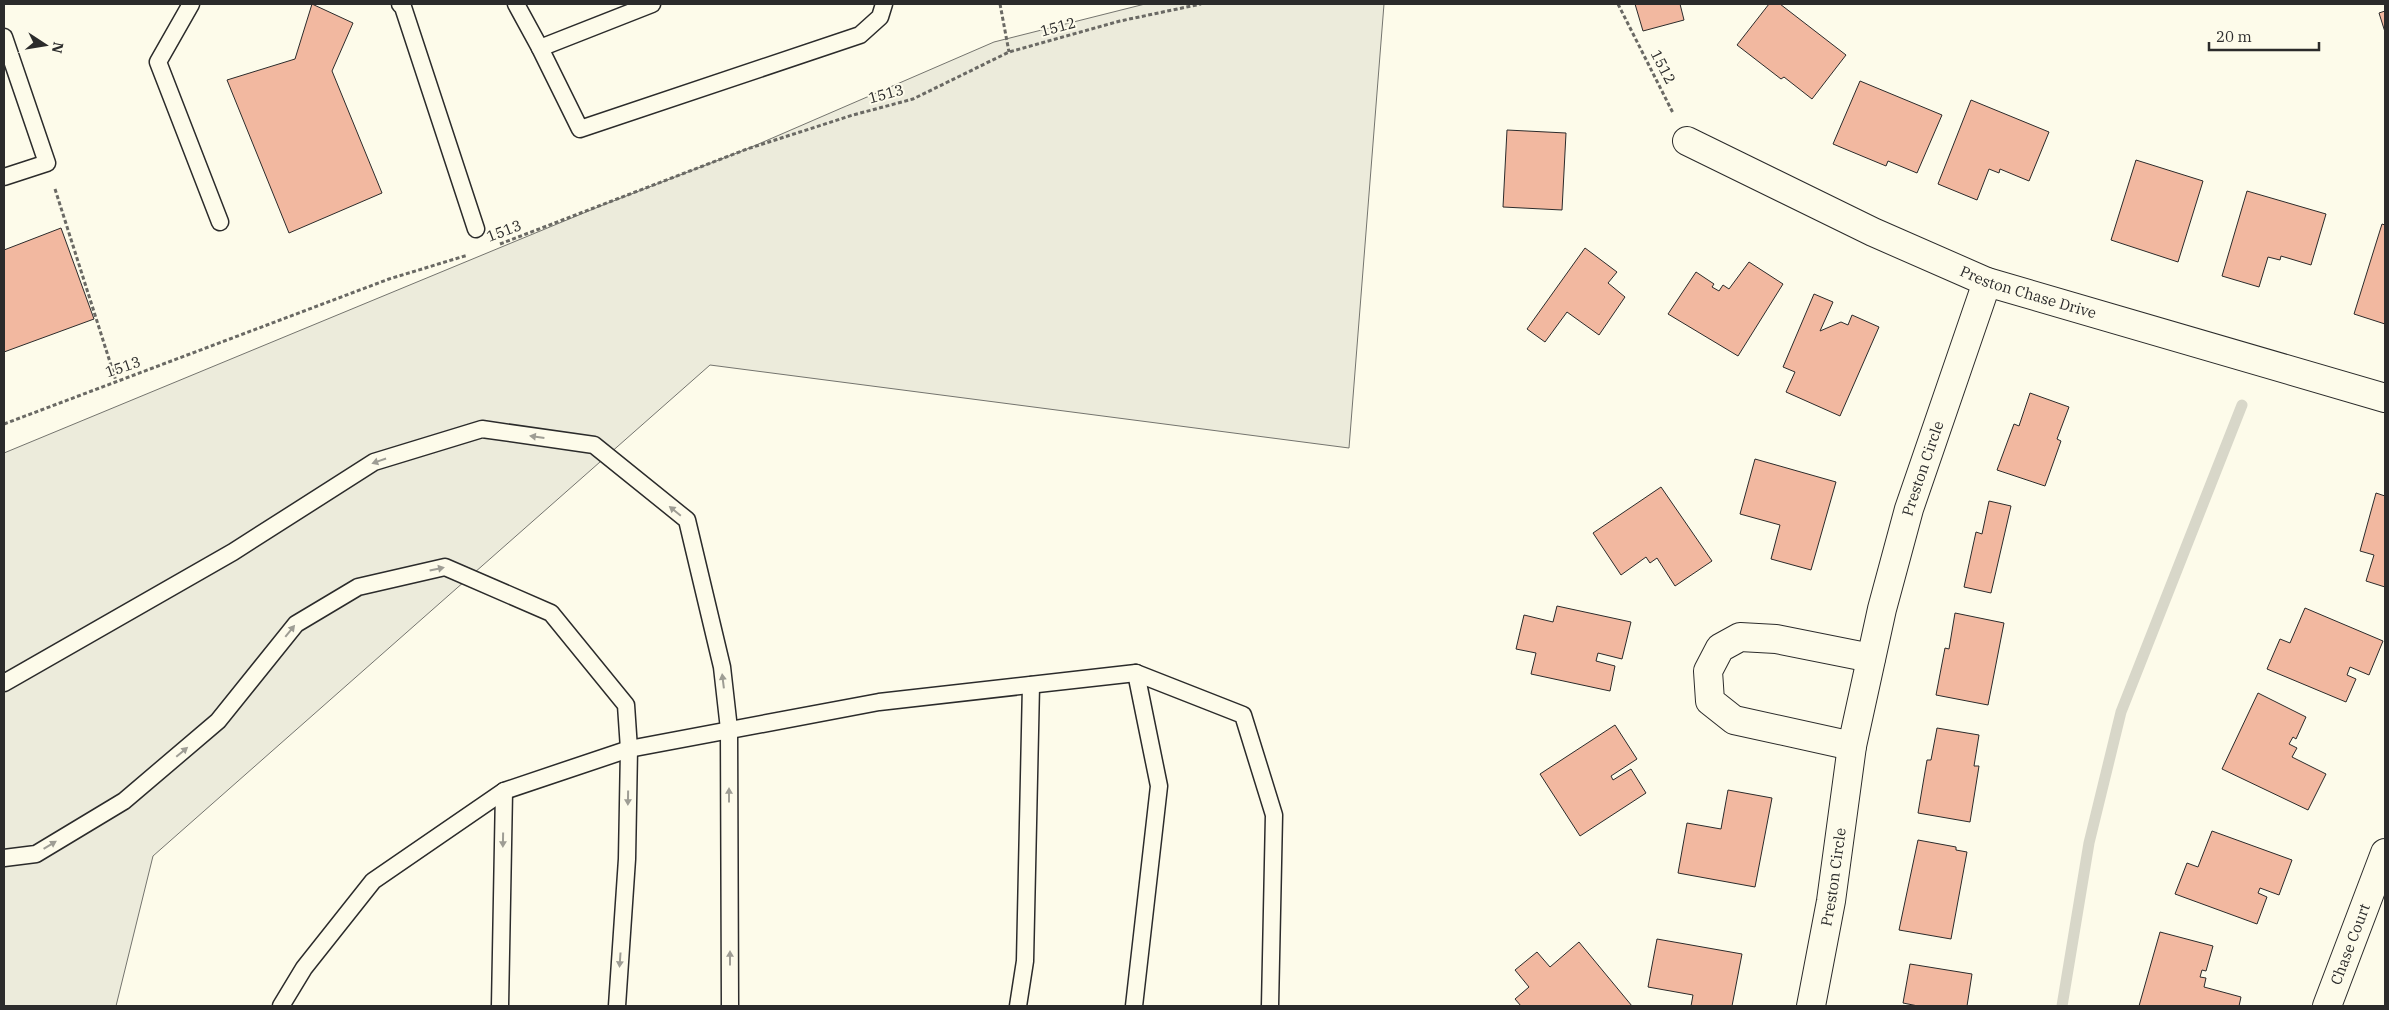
<svg xmlns="http://www.w3.org/2000/svg" width="2389" height="1010" font-family="'IBM Plex Serif',serif">
<style>
.green{fill:#ecebdb;stroke:#74746e}
.lines{fill:none;stroke-linecap:round;stroke-linejoin:round}
.stream{stroke:#d8d7c9;stroke-width:11}
.building{fill:#f2b8a0;stroke:#2b2b2b}
.lane-casing{stroke:#2b2b2b;stroke-width:19}
.street-casing{stroke:#2b2b2b;stroke-width:30}
.path{stroke:#6a6964;stroke-width:3;stroke-dasharray:4 2.5;stroke-linecap:butt}
.lane{stroke:#fdfbea;stroke-width:16}
.street{stroke:#fdfbea;stroke-width:28}
.oneway{fill:#9e9d94}
.labels{text-anchor:middle;stroke-width:4;stroke-linejoin:round;paint-order:stroke}
.street-label{font-size:15px;fill:#2b2b2b;stroke:#fdfbea}
</style>
<rect width="100%" height="100%" fill="#fdfbea"/>
<polygon class="green" points="1145,4 1384,4 1349,448 710,365 153,856 116,1006 4,1006 4,453 603,205 747,149 994,42"/>
<g class="lines">
<polyline class="stream" points="2062,1006 2089,843 2121,712 2242,405"/>
</g>
<g class="building">
<polygon points="312,4 353,23 332,71 382,193 289,233 227,80 295,59"/>
<polygon points="1635,4 1680,4 1684,20 1643,31"/>
<polygon points="1769,4 1780,4 1846,55 1812,99 1784,77 1781,79 1737,45"/>
<polygon points="2385,11 2385,32 2379,13"/>
<polygon points="1860,81 1942,115 1917,173 1888,161 1886,166 1833,144"/>
<polygon points="1971,100 2049,132 2029,181 2000,169 1999,173 1989,169 1977,200 1938,184"/>
<polygon points="1507,130 1566,133 1562,210 1503,207"/>
<polygon points="2136,160 2203,181 2178,262 2111,240"/>
<polygon points="2247,191 2326,214 2311,265 2281,256 2280,260 2268,257 2259,287 2222,276"/>
<polygon points="2382,224 2385,225 2385,324 2354,314"/>
<polygon points="61,228 94,319 4,352 4,250"/>
<polygon points="1585,248 1617,272 1608,283 1625,297 1599,335 1567,312 1545,342 1527,329"/>
<polygon points="1749,262 1783,284 1738,356 1668,314 1696,272 1714,284 1712,287 1719,291 1723,285 1729,289"/>
<polygon points="1814,294 1833,302 1820,331 1841,322 1848,325 1852,315 1879,327 1840,416 1786,392 1795,372 1783,367"/>
<polygon points="2030,393 2069,407 2057,439 2061,441 2045,486 1997,470 2014,424 2019,426"/>
<polygon points="1755,459 1836,482 1811,570 1771,559 1780,525 1740,514"/>
<polygon points="1661,487 1712,561 1675,586 1657,558 1650,563 1646,557 1621,575 1593,533"/>
<polygon points="2376,493 2385,496 2385,587 2366,581 2374,555 2360,551"/>
<polygon points="1989,501 2011,506 1991,593 1964,587 1976,532 1982,534"/>
<polygon points="1557,606 1631,622 1622,659 1598,653 1596,661 1615,666 1610,691 1531,674 1536,653 1516,649 1524,615 1553,622"/>
<polygon points="2305,608 2383,641 2369,675 2350,667 2347,675 2356,679 2346,702 2267,669 2280,639 2290,643"/>
<polygon points="1955,613 2004,623 1988,705 1936,695 1945,648 1949,649"/>
<polygon points="2258,693 2306,717 2296,739 2293,737 2289,744 2297,748 2292,757 2326,774 2308,810 2222,769"/>
<polygon points="1615,725 1637,759 1611,776 1613,780 1631,769 1646,793 1580,836 1540,774"/>
<polygon points="1937,728 1979,735 1974,766 1979,766 1970,822 1918,813 1927,760 1931,760"/>
<polygon points="1728,790 1772,798 1755,887 1678,873 1687,823 1721,829"/>
<polygon points="2212,831 2292,860 2279,895 2260,888 2258,893 2267,897 2257,924 2175,894 2187,863 2198,867"/>
<polygon points="1918,840 1956,847 1956,850 1967,852 1951,939 1899,930"/>
<polygon points="2160,932 2213,946 2206,971 2202,970 2200,977 2206,978 2204,987 2241,997 2239,1006 2139,1006"/>
<polygon points="1657,939 1742,954 1732,1006 1691,1006 1693,995 1648,987"/>
<polygon points="1579,942 1632,1006 1521,1006 1515,999 1529,987 1515,970 1537,952 1550,967"/>
<polygon points="1910,964 1972,974 1967,1006 1918,1006 1903,1003"/>
</g>
<g class="lines">
<defs>
<g id="lane">
<polyline points="191,4 158,62 220,222"/>
<polyline points="400,4 403,7 476,229"/>
<polyline points="516,4 540,48 652,4"/>
<polyline points="4,37 47,163 4,177"/>
<polyline points="540,48 580,129 860,35 880,17 884,4"/>
<polyline points="4,683 233,552 374,462 482,429 594,445 687,520 722,667 729,729 730,1006"/>
<polyline points="4,858 36,854 124,801 218,721 296,624 358,587 445,567 551,613 626,705 629,749 627,859 617,1006"/>
<polyline points="281,1006 304,968 373,881 504,791 629,749 879,702 1136,673 1243,715 1274,815 1270,1006"/>
<polyline points="500,1006 504,791"/>
<polyline points="1018,1006 1025,961 1031,685"/>
<polyline points="1134,1006 1159,786 1136,673"/>
</g>
<g id="street">
<path id="s1" d="M1687,141L1873,232L1987,282L2385,398"/>
<polyline points="1852,746 1734,720 1710,701 1708,671 1720,648 1740,637 1776,639 1871,658"/>
<path id="s2" d="M1811,1006L1831,901L1852,746L1882,609L1909,509L1987,282"/>
<path id="s3" d="M2327,1006L2385,853"/>
</g>
</defs>
<use href="#lane" class="lane-casing"/>
<use href="#street" class="street-casing"/>
<g class="path">
<polyline points="1000,4 1009,52"/>
<polyline points="1618,4 1673,113"/>
<polyline points="55,189 116,381"/>
<polyline points="500,244 747,149 853,115 913,99 1009,52 1120,21 1201,4"/>
<polyline points="4,424 389,279 468,255"/>
</g>
<use href="#lane" class="lane"/>
<use href="#street" class="street"/>
</g>
<defs><path id="oneway-solid" d="M-6-.8H1V-3.2L6.5 0L1 3.2V.8H-6Z" transform="scale(1.25)"/></defs>
<g class="oneway">
<use href="#oneway-solid" transform="translate(537 437) rotate(-172)"/>
<use href="#oneway-solid" transform="translate(379 461) rotate(161)"/>
<use href="#oneway-solid" transform="translate(675 511) rotate(-141)"/>
<use href="#oneway-solid" transform="translate(437 569) rotate(-12)"/>
<use href="#oneway-solid" transform="translate(290 631) rotate(-51)"/>
<use href="#oneway-solid" transform="translate(723 681) rotate(-97)"/>
<use href="#oneway-solid" transform="translate(182 752) rotate(-40)"/>
<use href="#oneway-solid" transform="translate(729 795) rotate(-90)"/>
<use href="#oneway-solid" transform="translate(628 798) rotate(91)"/>
<use href="#oneway-solid" transform="translate(503 840) rotate(91)"/>
<use href="#oneway-solid" transform="translate(50 845) rotate(-31)"/>
<use href="#oneway-solid" transform="translate(730 958) rotate(-90)"/>
<use href="#oneway-solid" transform="translate(620 960) rotate(94)"/>
</g>
<g class="labels">
<g class="street-label">
<text transform="translate(1058 27) rotate(-15)" y="5">1512</text>
<text transform="translate(1663 67) rotate(63)" y="5">1512</text>
<text transform="translate(886 94) rotate(-15)" y="5">1513</text>
<text transform="translate(504 231) rotate(-21)" y="5">1513</text>
<text dy="5" stroke="none"><textPath href="#s1" startOffset="374">Preston Chase Drive</textPath></text>
<text transform="translate(123 367) rotate(-19)" y="5">1513</text>
<text dy="5" stroke="none"><textPath href="#s2" startOffset="550">Preston Circle</textPath></text>
<text dy="5" stroke="none"><textPath href="#s2" startOffset="131">Preston Circle</textPath></text>
<text dy="5" stroke="none"><textPath href="#s3" startOffset="66">Chase Court</textPath></text>
</g>
</g>
<rect width="2389" height="1010" fill="none" stroke="#2b2b2b" stroke-width="10"/>
<g transform="translate(45 45) rotate(102)" stroke="#fdfbea" stroke-width="4" paint-order="stroke">
<path d="M0-4L9 19L0 12L-9 19Z" fill="#2b2b2b"/>
<text y="-8" font-size="14" font-weight="bold" text-anchor="middle" fill="#2b2b2b">N</text>
</g>
<path d="M2209 42v8h110v-8" fill="none" stroke="#2b2b2b" stroke-width="2.5"/>
<text x="2216" y="42" font-size="15" fill="#2b2b2b" stroke="#fdfbea" stroke-width="4" paint-order="stroke">20 m</text>
</svg>
